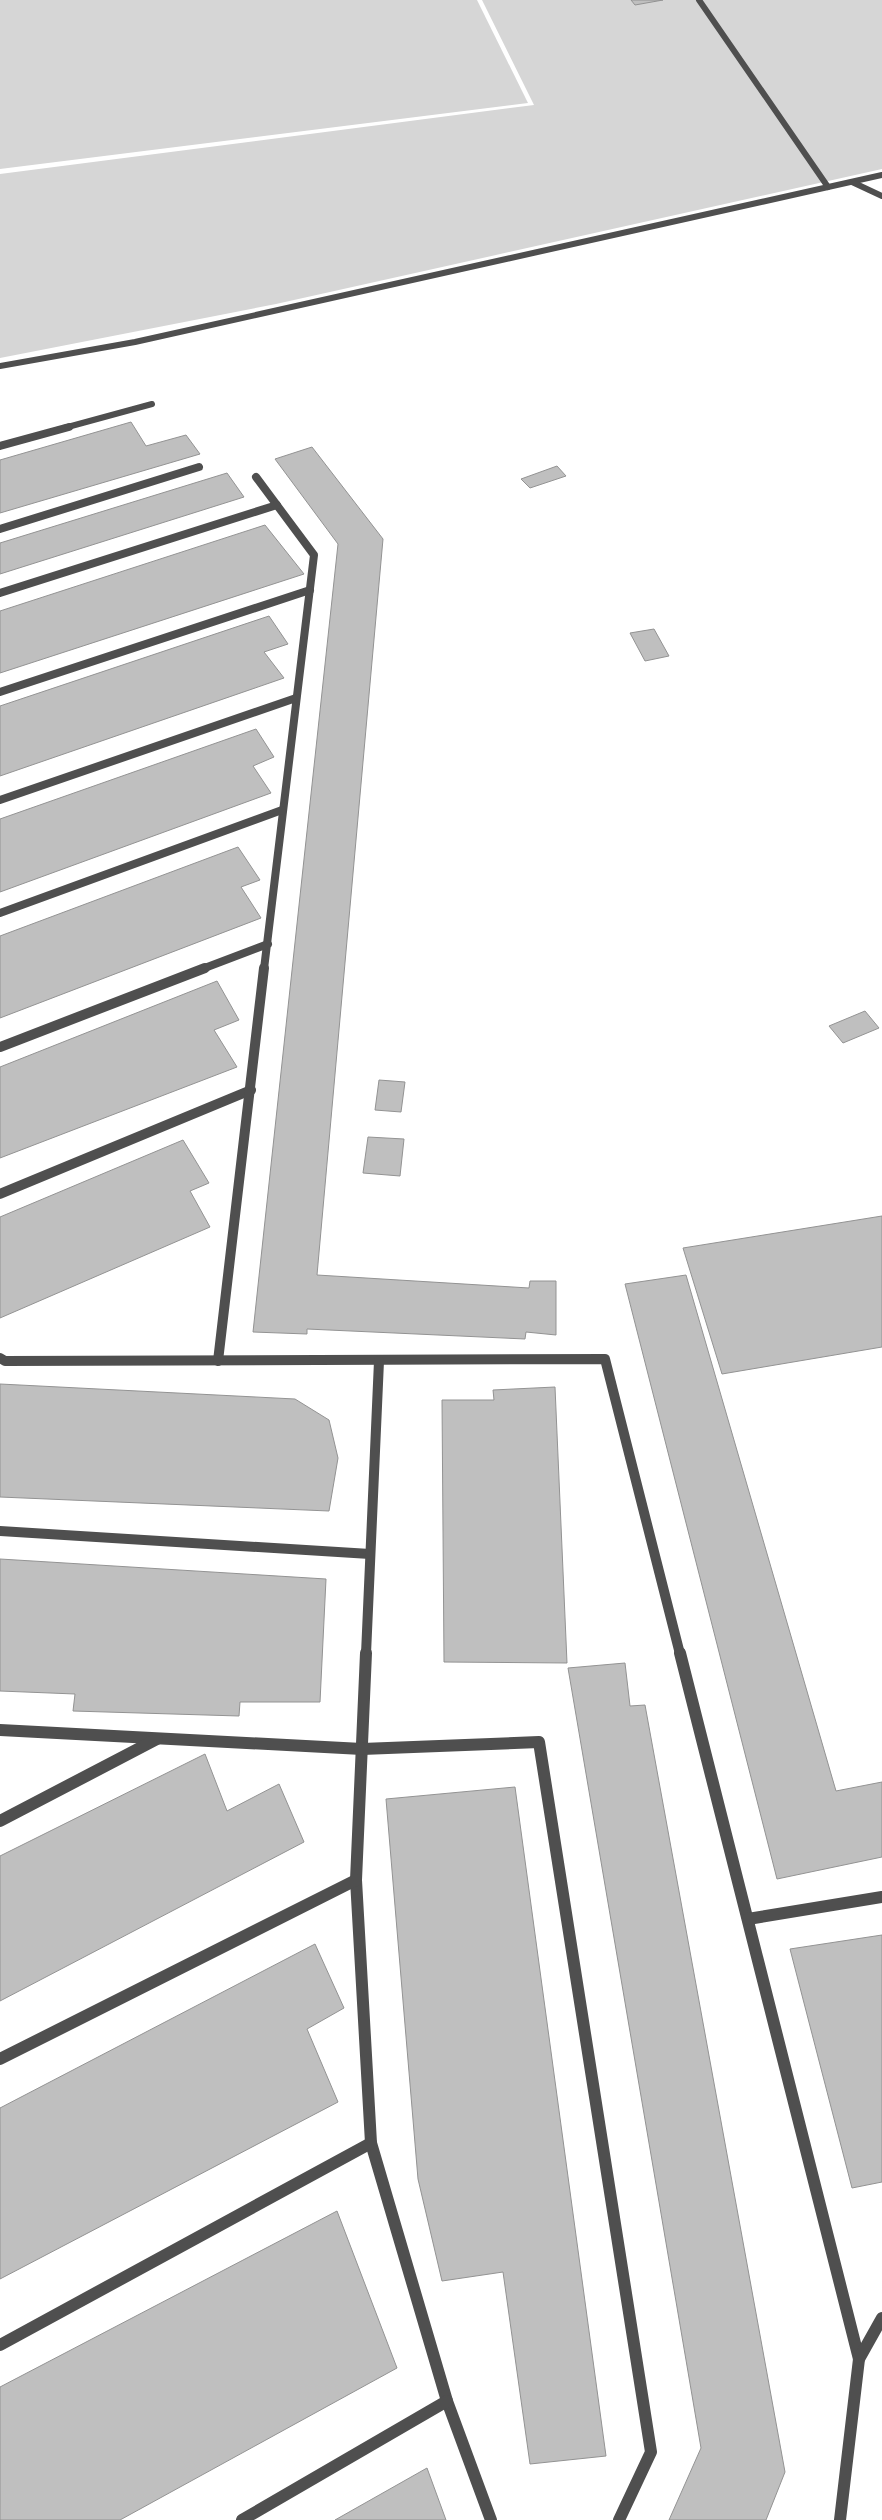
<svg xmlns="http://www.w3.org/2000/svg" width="882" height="2520" font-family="'Exo 2',sans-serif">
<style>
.green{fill:#d6d6d6}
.building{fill:#bfbfbf;stroke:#939393}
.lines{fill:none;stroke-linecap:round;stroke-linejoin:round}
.service-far3{stroke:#4f4f4f;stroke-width:6}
.service-far2{stroke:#4f4f4f;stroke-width:8}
.service-far1{stroke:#4f4f4f;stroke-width:10}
.service{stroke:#4f4f4f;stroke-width:12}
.minor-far1{stroke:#4f4f4f;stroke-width:6}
.minor{stroke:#4f4f4f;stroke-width:12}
</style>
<rect width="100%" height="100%" fill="#fff"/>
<g class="green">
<polygon points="0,0 477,0 528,103 0,169"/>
<polygon points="482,0 882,0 882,169 276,304 0,358 0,174 534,105"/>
</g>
<g class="building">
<polygon points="631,0 663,0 635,5"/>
<polygon points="131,422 146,446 186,435 200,454 0,513 0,460"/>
<polygon points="312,447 383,539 317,1275 529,1288 530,1281 556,1281 556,1335 526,1332 525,1339 307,1329 307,1334 253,1332 338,544 275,459"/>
<polygon points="557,466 566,476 530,488 521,479"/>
<polygon points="227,473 244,497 0,574 0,543"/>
<polygon points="265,525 304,574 0,673 0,611"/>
<polygon points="269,616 288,644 264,652 284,678 0,776 0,706"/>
<polygon points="654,629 669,656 645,661 630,633"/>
<polygon points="256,729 274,757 253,766 271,793 0,892 0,819"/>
<polygon points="238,847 260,880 241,887 261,918 0,1018 0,936"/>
<polygon points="217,981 239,1020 214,1030 237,1067 0,1158 0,1067"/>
<polygon points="865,1011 879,1028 843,1043 829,1026"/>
<polygon points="379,1080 405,1082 401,1112 375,1110"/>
<polygon points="368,1137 404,1139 400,1176 363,1173"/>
<polygon points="183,1140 209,1183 190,1191 210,1227 0,1318 0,1217"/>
<polygon points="882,1216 882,1347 722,1374 683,1248"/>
<polygon points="686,1275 836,1791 882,1782 882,1857 777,1879 625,1284"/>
<polygon points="0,1384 295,1399 329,1420 338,1458 329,1511 0,1497"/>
<polygon points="555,1387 567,1663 444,1662 442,1400 494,1400 493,1390"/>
<polygon points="0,1559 326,1579 320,1702 240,1702 239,1716 73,1711 75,1694 0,1691"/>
<polygon points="625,1663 630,1706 645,1705 785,2472 766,2520 669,2520 701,2448 568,1668"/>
<polygon points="205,1754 227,1811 279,1784 304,1842 0,2001 0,1856"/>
<polygon points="515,1787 606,2456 530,2464 503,2272 442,2281 418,2179 386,1799"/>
<polygon points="882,1935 882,2182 852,2188 790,1949"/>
<polygon points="315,1944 344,2008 307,2029 338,2102 0,2279 0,2108"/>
<polygon points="337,2211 397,2368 120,2520 0,2520 0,2387"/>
<polygon points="427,2468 446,2520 335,2520"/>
</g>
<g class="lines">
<g class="service-far3">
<polyline points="699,0 828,187"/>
<polyline points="0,366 135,342 882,175"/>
<polyline points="64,428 152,404"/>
</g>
<g class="service-far2">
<polyline points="0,446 69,427"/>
<polyline points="256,477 314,555 264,969"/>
<polyline points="0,529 199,467"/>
<polyline points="0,593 277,505"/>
<polyline points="0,692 310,590"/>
<polyline points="0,800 296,698"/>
<polyline points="0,913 282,810"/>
<polyline points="202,969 268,944"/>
</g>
<g class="service-far1">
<polyline points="0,1047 205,968"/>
<polyline points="0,1194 251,1090"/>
<polyline points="0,1358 5,1361 605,1359 680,1654"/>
<polyline points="218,1361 264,968"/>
<polyline points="0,1531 370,1554"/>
<polyline points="366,1654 379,1361"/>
</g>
<g class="service">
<polyline points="366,1653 356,1880 371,2143 447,2401 491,2520"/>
<polyline points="680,1653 859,2359"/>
<polyline points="0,1730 362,1749 539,1742 651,2452 619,2520"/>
<polyline points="0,1821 157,1739"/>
<polyline points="748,1919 882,1897"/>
<polyline points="0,2059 356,1880"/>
<polyline points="0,2345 371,2143"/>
<polyline points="242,2520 447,2401"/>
</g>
<polyline class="minor-far1" points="852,182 882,196"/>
<polyline class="minor" points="840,2520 859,2359 882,2318"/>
</g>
</svg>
